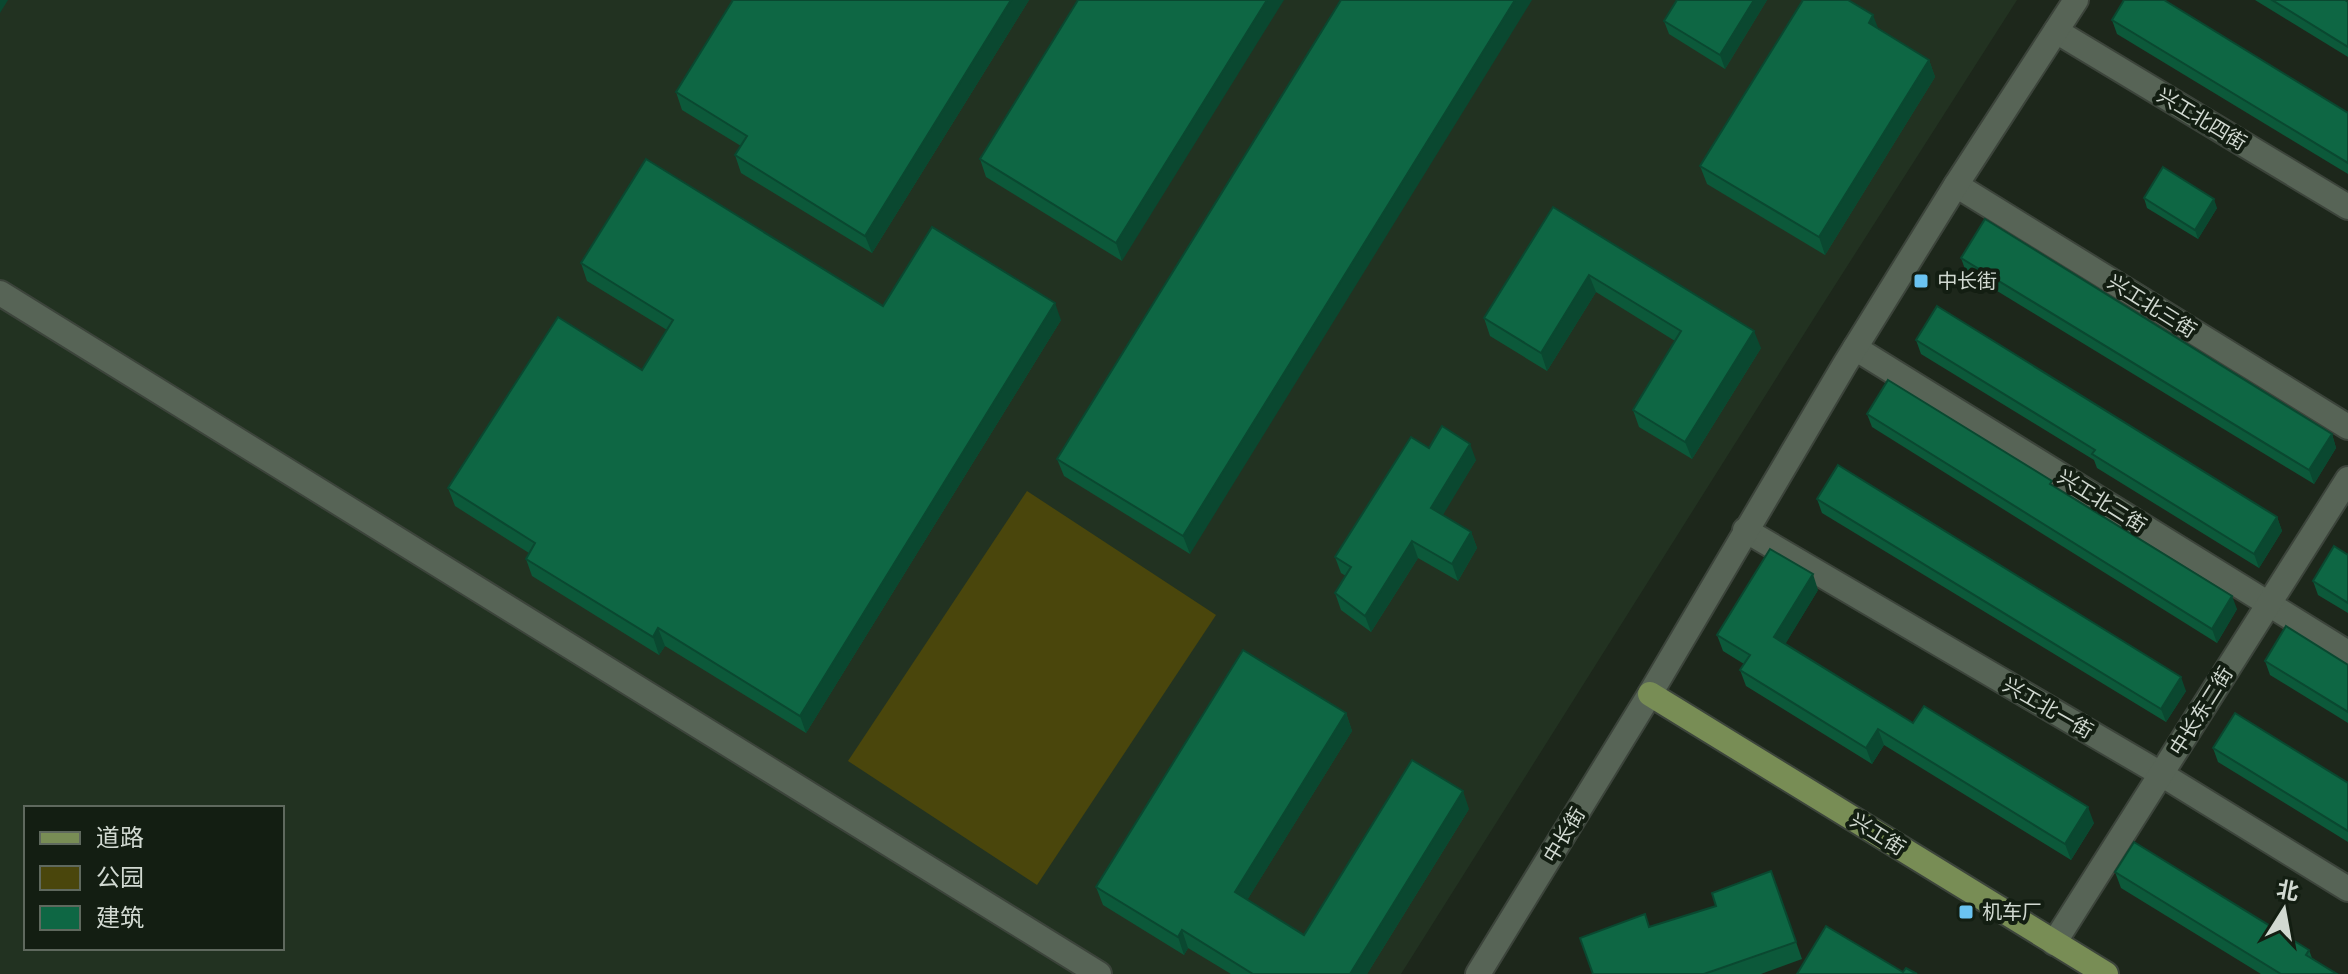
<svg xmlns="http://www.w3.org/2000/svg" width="2348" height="974" font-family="Rubik,'Noto Sans SC',sans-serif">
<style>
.built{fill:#223221;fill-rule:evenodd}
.green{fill:#4a460c}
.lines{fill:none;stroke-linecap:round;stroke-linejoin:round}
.minor-casing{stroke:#3c443b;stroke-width:28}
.major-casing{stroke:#3c443b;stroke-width:28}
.minor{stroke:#576456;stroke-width:24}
.major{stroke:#788d55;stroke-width:24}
.wall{fill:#0c593a}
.shaded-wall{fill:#0a4830}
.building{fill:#0e6744;stroke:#0a4830;stroke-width:2}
.poi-dot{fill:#6ac3f1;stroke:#131e12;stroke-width:3}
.labels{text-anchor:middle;stroke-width:8;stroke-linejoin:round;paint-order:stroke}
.street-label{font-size:20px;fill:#d1d9d1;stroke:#131e12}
.poi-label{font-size:20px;fill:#d1d9d1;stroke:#131e12;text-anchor:start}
</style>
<rect width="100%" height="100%" fill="#1d271b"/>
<path class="built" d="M0,0H2017L1816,315L1401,974H0ZM26,808H282V948H26Z"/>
<polygon class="green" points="1027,491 1216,615 1037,885 848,761"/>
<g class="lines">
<defs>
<g id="minor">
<polyline points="2056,31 2348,207"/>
<polyline points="1956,185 2348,427"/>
<polyline points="0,293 1099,974"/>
<polyline points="1855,348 2348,653"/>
<polyline points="1745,530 2161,774 2348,889"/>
<polyline points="2054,943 2348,479"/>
<polyline points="1478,974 1650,694 1845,364 1956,185 2076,0"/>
</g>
<polyline id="major" points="1650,694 2106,974"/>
</defs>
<use href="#minor" class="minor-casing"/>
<use href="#major" class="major-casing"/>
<use href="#minor" class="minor"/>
<use href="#major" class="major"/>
</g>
<g class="wall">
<polygon points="733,0 1029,0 872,253 741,173 735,155 741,146 682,110 676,92"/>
<polygon points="1078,0 1122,261 986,177 980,159"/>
<polygon points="1341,0 1190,554 1064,476 1057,459"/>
<polygon points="1677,0 1767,0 1725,69 1669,34 1664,21"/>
<polygon points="2255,0 2345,0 2348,2 2348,57"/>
<polygon points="2112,20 2348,113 2348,174 2117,34"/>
<polygon points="1878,28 1929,60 1935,77 1825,255 1707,184 1700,166"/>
<polygon points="2144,198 2217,208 2198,239 2147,208"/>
<polygon points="1553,207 1761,348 1692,459 1639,427 1633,410 1675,341 1596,292 1547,371 1490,336 1484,318"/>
<polygon points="1961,258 2332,434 2336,448 2314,484 1966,272"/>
<polygon points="581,263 883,306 1061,320 806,733 665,646 659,655 532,576 526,559 529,553 455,506 448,488 642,370 667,330 587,281"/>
<polygon points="1916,340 2277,517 2282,531 2259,568 2097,468 2094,460 1921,354"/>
<polygon points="1867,414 2053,486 2237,609 2217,643 1872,427"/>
<polygon points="1429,448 1476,460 1442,515 1471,532 1477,548 1458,581 1418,558 1371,632 1341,610 1335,593 1346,576 1341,573 1335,557"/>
<polygon points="1817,499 2186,691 2166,722 1822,513"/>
<polygon points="2348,555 2348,613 2318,595 2313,581"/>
<polygon points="1818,590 1785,644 1913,723 2094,823 2071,860 1884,745 1872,764 1746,686 1740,670 1744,664 1723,651 1717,635"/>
<polygon points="2265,661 2348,665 2348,723 2270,675"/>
<polygon points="1346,713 1352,731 1247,900 1304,935 1469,809 1367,974 1231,974 1188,948 1184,955 1103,905 1096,887"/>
<polygon points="2213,748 2348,783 2348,842 2218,762"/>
<polygon points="1771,871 1802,959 1761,974 1593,974 1645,914 1649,927 1716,906"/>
<polygon points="2115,872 2309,950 2312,958 2337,974 2261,974 2121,888"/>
</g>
<g class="shaded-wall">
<polygon points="0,0 8,0 0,13"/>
<polygon points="1011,0 1029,0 872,253 865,236"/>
<polygon points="1267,0 1284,0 1122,261 1116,243"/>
<polygon points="1515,0 1532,0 1190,554 1183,536"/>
<polygon points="1754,0 1767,0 1725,69 1720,55"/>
<polygon points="1873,15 1880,33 1869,23"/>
<polygon points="1929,60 1935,77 1825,255 1819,237"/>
<polygon points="2214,199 2217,208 2198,239 2195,230"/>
<polygon points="1589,275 1596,292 1547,371 1541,353"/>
<polygon points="1055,303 1061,320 806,733 800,716"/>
<polygon points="1754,331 1761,348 1692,459 1685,442"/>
<polygon points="2332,434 2336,448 2314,484 2309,470"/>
<polygon points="1470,444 1476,460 1437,525 1431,508"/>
<polygon points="2277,517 2282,531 2259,568 2254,554"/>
<polygon points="1471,532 1477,548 1458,581 1452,564"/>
<polygon points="1412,541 1418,558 1371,632 1365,616"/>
<polygon points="1813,574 1818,590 1780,653 1774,637"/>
<polygon points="2232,596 2237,609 2217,643 2212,629"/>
<polygon points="658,628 665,646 659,655 653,637"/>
<polygon points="2181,677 2186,691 2166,722 2161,709"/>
<polygon points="1346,713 1352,731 1241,910 1235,892"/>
<polygon points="1878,729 1884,745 1872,764 1866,748"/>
<polygon points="1463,791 1469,809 1367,974 1350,974"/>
<polygon points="2088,807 2094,823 2071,860 2065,844"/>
<polygon points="1182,930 1188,948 1184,955 1178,937"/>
</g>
<g class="building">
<polygon points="733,0 1011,0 865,236 735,155 747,136 676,92"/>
<polygon points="1078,0 1267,0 1116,243 980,159"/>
<polygon points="1341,0 1515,0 1183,536 1057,459"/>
<polygon points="1677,0 1754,0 1720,55 1664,21"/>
<polygon points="1803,0 1848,0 1873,15 1869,23 1929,60 1819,237 1700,166"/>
<polygon points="2124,0 2164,0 2348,113 2348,163 2112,20"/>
<polygon points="2272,0 2345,0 2348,2 2348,47"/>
<polygon points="646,159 883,306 932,227 1055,303 800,716 658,628 653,637 526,559 535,543 448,488 558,317 642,370 673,320 581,263"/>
<polygon points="2163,167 2214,199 2195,230 2144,198"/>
<polygon points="1553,207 1754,331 1685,442 1633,410 1681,331 1589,275 1541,353 1484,318"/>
<polygon points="1985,219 2332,434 2309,470 1961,258"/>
<polygon points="1937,306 2277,517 2254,554 2092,454 2095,450 1916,340"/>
<polygon points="1888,380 2052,481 2050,484 2232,596 2212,629 1867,414"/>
<polygon points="1442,426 1470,444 1431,508 1471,532 1452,564 1412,541 1365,616 1335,593 1351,567 1335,557 1411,437 1429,448"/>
<polygon points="1838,465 2181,677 2161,709 1817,499"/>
<polygon points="2334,546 2348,555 2348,603 2313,581"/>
<polygon points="1770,549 1813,574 1774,637 1913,723 1924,706 2088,807 2065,844 1878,729 1866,748 1740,670 1750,655 1717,635"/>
<polygon points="2286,626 2348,665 2348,712 2265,661"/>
<polygon points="1243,650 1346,713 1235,892 1304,935 1412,760 1463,791 1350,974 1253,974 1182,930 1178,937 1096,887"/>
<polygon points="2235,713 2348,783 2348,831 2213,748"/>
<polygon points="2134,842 2309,950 2306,955 2337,974 2281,974 2115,872"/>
<polygon points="1771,871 1796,942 1704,974 1593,974 1580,938 1645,914 1649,927 1716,906 1712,893"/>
<polygon points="1826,926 1903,972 1906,968 1917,974 1797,974"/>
</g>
<g class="poi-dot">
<rect x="1913" y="273" width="16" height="16" rx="4"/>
<rect x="1958" y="904" width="16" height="16" rx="4"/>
</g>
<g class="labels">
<g class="street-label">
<text transform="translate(2202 119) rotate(31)" y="7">兴工北四街</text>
<text transform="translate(2152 306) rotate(32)" y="7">兴工北三街</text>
<text transform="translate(2102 501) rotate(32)" y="7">兴工北二街</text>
<text transform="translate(2048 708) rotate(30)" y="7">兴工北一街</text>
<text transform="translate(2201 711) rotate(-58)" y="7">中长东二街</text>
<text transform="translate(1878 834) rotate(32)" y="7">兴工街</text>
<text transform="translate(1564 835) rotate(-59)" y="7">中长街</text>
</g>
<g class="poi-label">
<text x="1937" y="288">中长街</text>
<text x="1982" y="919">机车厂</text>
</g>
</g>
<rect x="24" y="806" width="260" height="144" fill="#131e12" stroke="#5f695e" stroke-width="2"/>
<rect x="40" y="832" width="40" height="12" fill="#788d55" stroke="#5f695e" stroke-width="2"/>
<text x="96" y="846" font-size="24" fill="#d1d9d1">道路</text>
<rect x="40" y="866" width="40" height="24" fill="#4a460c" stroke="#5f695e" stroke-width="2"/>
<text x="96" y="886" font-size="24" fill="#d1d9d1">公园</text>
<rect x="40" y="906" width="40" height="24" fill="#0e6744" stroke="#5f695e" stroke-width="2"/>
<text x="96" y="926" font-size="24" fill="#d1d9d1">建筑</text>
<g transform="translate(2284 910) rotate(11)" stroke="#131e12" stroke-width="6" paint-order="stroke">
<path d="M0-6L14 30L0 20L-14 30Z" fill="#d1d9d1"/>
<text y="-12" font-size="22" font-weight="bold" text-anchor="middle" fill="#d1d9d1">北</text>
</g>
</svg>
